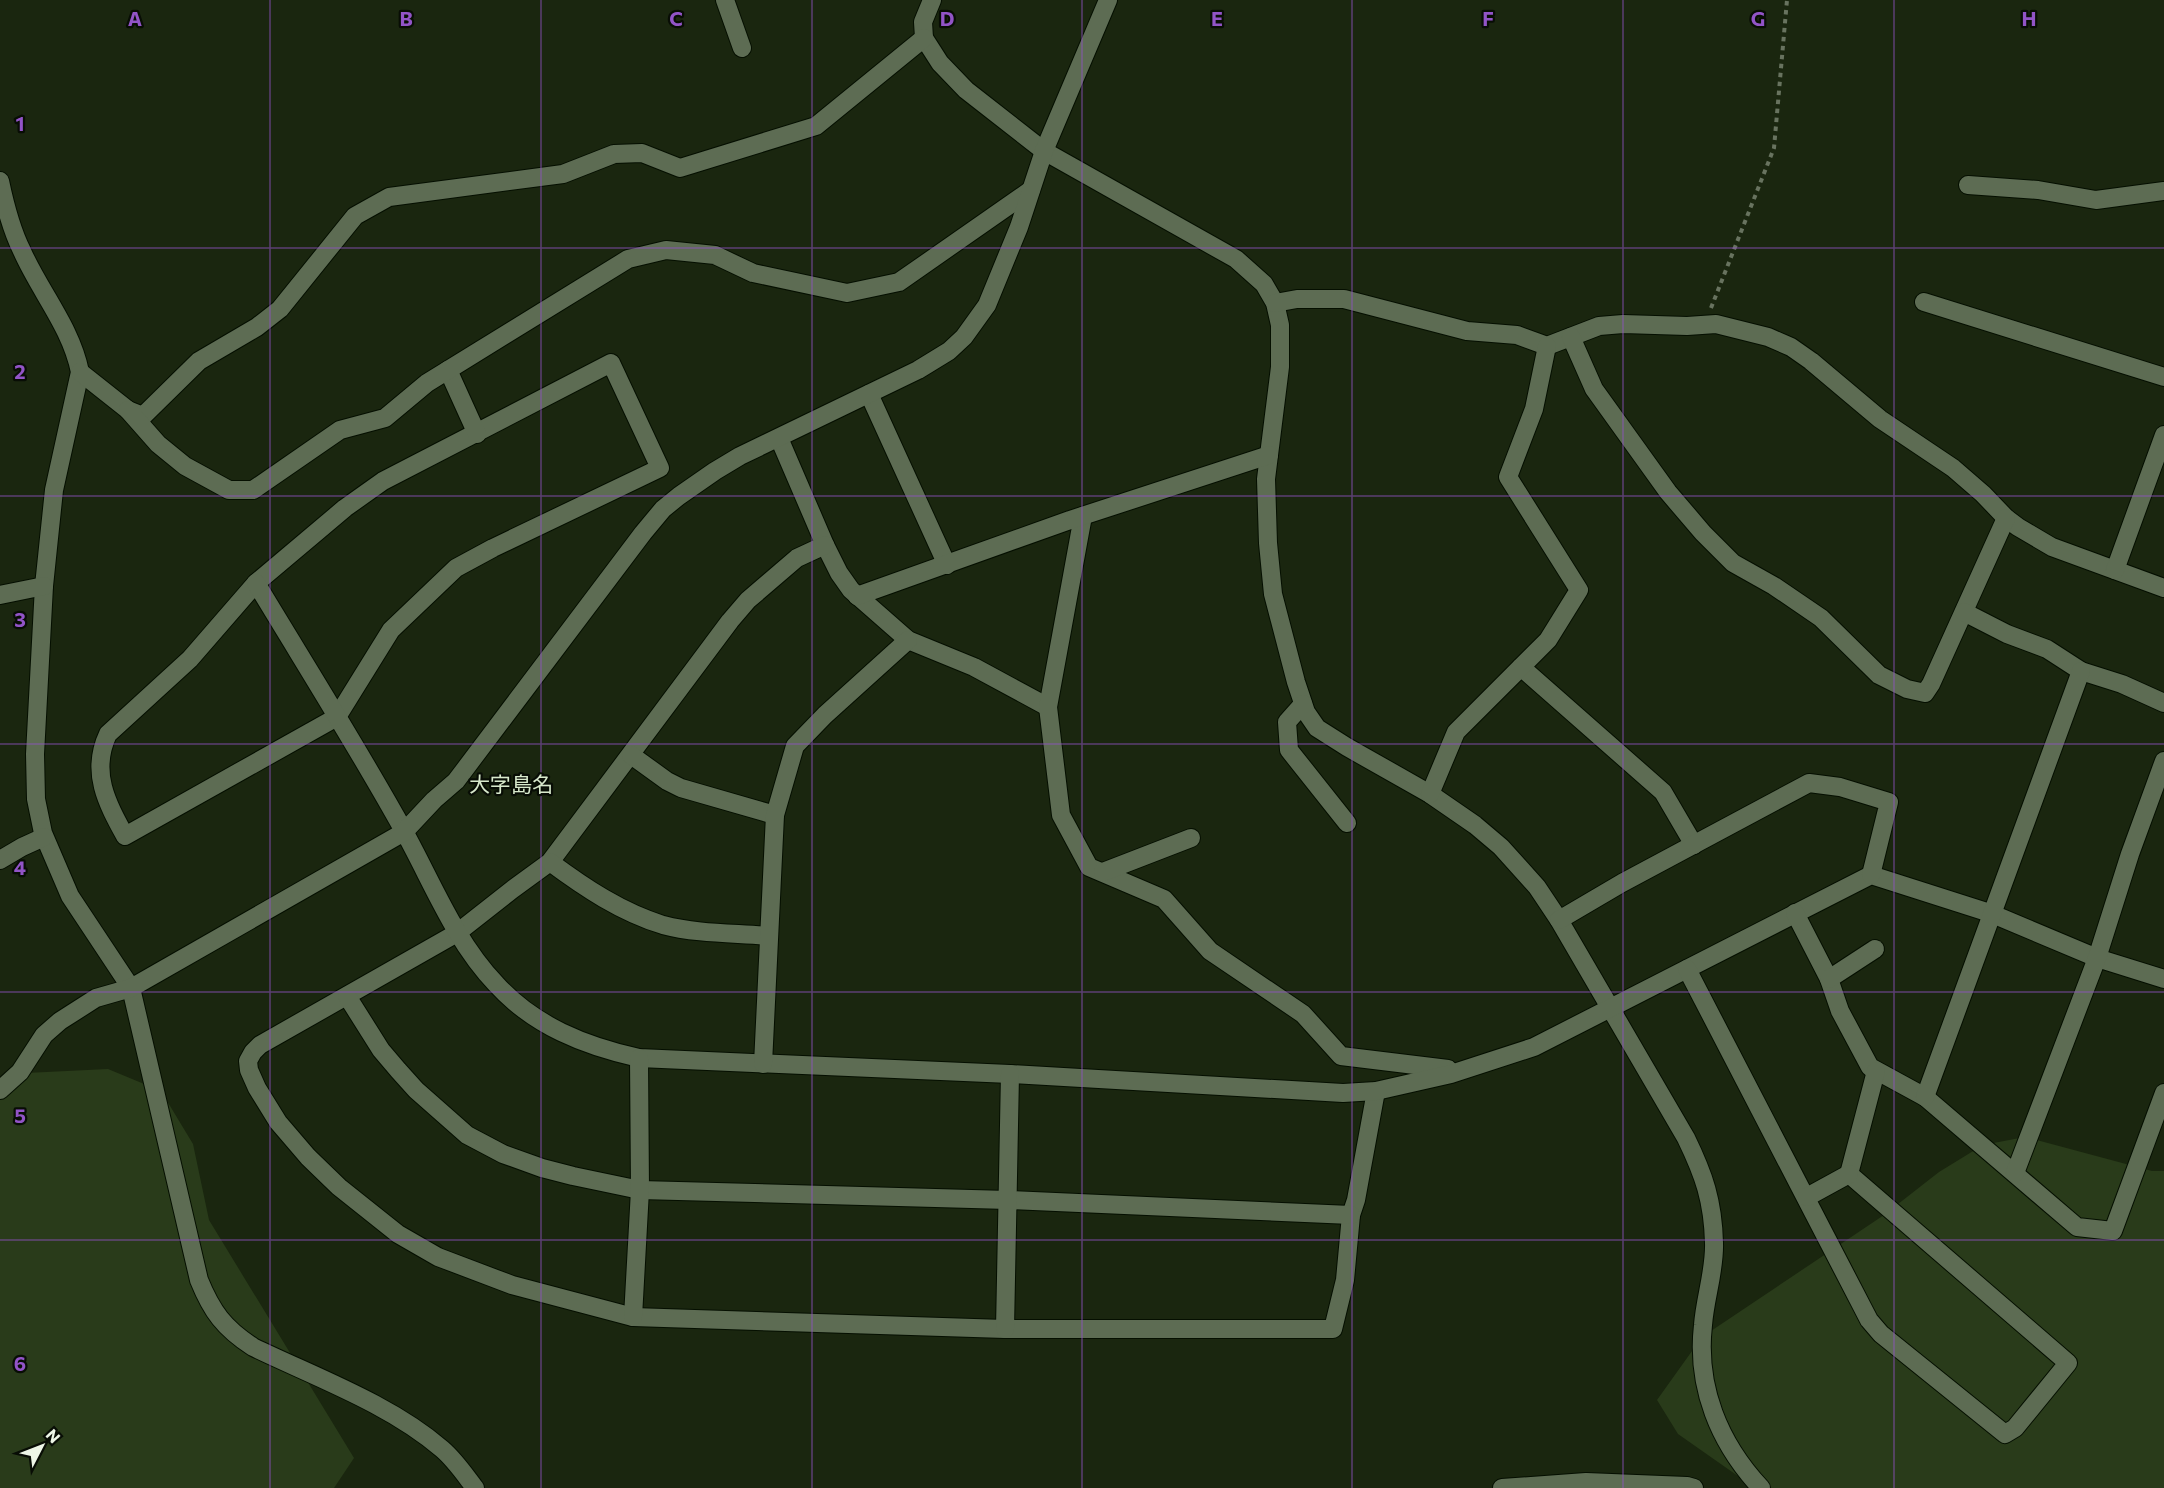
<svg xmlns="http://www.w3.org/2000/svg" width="2164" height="1488" font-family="Commissioner,'Noto Sans JP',sans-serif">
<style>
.green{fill:#293b1a}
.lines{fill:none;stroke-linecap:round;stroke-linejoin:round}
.minor-casing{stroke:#050f00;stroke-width:20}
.path{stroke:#68735f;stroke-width:4;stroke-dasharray:4.5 4.5;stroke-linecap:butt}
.minor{stroke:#5d6c53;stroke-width:18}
.grid{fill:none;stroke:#9254c7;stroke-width:1.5;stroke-opacity:0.55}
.labels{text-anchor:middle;stroke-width:4.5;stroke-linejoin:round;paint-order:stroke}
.quarter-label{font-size:21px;fill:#d8e9cc;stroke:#080d05}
.grid-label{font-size:20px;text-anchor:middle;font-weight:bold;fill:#9254c7;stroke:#080d05;stroke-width:4.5;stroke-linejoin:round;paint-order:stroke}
</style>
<rect width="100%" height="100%" fill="#1a260f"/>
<g class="green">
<polygon points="108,1069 161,1091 193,1144 209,1220 354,1458 334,1488 0,1488 0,1090 26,1073"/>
<polygon points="2025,1137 2152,1171 2164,1171 2164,1488 1755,1488 1678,1434 1657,1400 1702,1337 1884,1215 1939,1172 1983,1145"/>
</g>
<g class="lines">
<defs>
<g id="minor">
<polyline points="725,0 742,48"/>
<path d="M932,0L923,22L924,38L940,63L966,90L1044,151L1236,259L1264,284L1275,303L1280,325V367L1266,479L1268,543L1273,594L1296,682L1306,712L1317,728L1347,747L1430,794L1475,825L1501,847L1537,887L1559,920L1686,1138C1704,1175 1713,1201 1714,1243C1715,1270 1705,1298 1703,1325C1696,1387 1719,1443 1761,1488"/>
<path d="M0,181C5,205 11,229 22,251C40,292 71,327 80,372L54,490L44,586L35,754L36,799L43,833L70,896L131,988L199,1280C212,1312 224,1328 253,1347C315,1377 390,1404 442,1449C455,1460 465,1475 475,1488"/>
<polyline points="1968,185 2038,190 2096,200 2164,191"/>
<polyline points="1924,302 2164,377"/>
<polyline points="1275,303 1297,299 1344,299 1467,331 1517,335 1547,346 1599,326 1623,324 1687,326 1716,324 1768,337 1791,347 1811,361 1880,419 1953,468 1983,494 2006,518 2018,527 2052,547 2164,588"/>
<polyline points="1571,337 1594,389 1668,492 1703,533 1733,563 1774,586 1821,618 1879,675 1907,689 1925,693 1931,684 2006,518"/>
<path d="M611,363L660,468L493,548L456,568L391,630L337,717L125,836C107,803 90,772 108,734L190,659L256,583L345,508L383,481Z"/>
<polyline points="448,370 477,434"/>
<polyline points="80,372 128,410 143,416 199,361 257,327 280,309 355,216 389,197 563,174 614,154 642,153 680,168 816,126 924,38"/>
<polyline points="869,394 947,565"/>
<polyline points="128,410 158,444 185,466 229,490 253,490 340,430 385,418 427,383 628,259 666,250 715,255 753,273 847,293 899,282 1031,190"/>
<polyline points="779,438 825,545 839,573 851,590 908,640 974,667 1048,707"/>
<polyline points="1083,516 1048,707 1061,815 1089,867 1164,899 1210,951 1303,1014 1341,1056 1448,1069"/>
<polyline points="825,545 797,558 748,600 730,621 550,862 513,889 457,933 260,1045 253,1052 248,1061 249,1070 257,1088 278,1122 308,1157 339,1187 398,1234 438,1257 512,1285 633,1317 1005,1329 1333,1329 1345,1280 1351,1215 1356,1200 1376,1091"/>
<polyline points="2115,570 2164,435"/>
<path d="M256,583C306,666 358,748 405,833C433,884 455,941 496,984C534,1026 585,1046 639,1058L1010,1074L1343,1093L1376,1091L1451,1074L1534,1047L1871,875L1990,913L2097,958L2164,979"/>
<polyline points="0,595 44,586"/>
<polyline points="857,596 1070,520 1269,455"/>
<polyline points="1964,612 2007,634 2047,649 2081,671 2122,684 2164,703"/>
<polyline points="1521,667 1663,792 1694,845"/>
<polyline points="1303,704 1287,722 1289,750 1347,823"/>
<polyline points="631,755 667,781 681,788 775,815"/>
<polyline points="1430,794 1456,732 1548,640 1579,590 1508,477 1534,409 1547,346"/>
<polyline points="0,860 22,847 44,837"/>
<path d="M550,862C585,888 621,912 663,925C697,934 735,933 769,936"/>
<polyline points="1103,872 1191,838"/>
<polyline points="1795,913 1829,979 1840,1011 1870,1067 1925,1097 2077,1227 2113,1231 2164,1093"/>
<polyline points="1559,920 1622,883 1809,783 1840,787 1889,802 1871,875"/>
<polyline points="1687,969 1869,1320 1881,1334 2005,1434 2015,1428 2068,1363 1849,1174 1876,1071"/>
<polyline points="1829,979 1875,949"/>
<polyline points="347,996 381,1050 398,1070 416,1090 467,1135 503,1154 542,1168 573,1176 640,1190 1008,1200 1351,1215"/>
<polyline points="763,1064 775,815 795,746 825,715 908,640"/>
<polyline points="0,1090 20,1072 44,1035 60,1021 96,998 131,988 404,832 434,800 456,781 643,533 663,509 679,496 715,471 740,456 918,370 949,351 964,337 987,305 1019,227 1044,151 1108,0"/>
<polyline points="1925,1097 2081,671"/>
<polyline points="2015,1173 2097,958 2130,854 2164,761"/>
<polyline points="1807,1197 1849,1174"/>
<polyline points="633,1317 640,1190 639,1058"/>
<polyline points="1005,1329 1010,1074"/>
<polyline points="1502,1488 1586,1482 1687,1486 1694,1488"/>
</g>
</defs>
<use href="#minor" class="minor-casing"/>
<polyline class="path" points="1711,308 1774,148 1787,0"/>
<use href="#minor" class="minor"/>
</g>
<path class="grid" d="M270,0V1488M541,0V1488M812,0V1488M1082,0V1488M1352,0V1488M1623,0V1488M1894,0V1488M0,248H2164M0,496H2164M0,744H2164M0,992H2164M0,1240H2164"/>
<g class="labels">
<g class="quarter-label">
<text x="511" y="792">大字島名</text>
</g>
</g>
<g class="grid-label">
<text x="135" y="26">A</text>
<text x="406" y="26">B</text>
<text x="676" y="26">C</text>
<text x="947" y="26">D</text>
<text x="1217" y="26">E</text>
<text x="1488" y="26">F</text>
<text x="1758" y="26">G</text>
<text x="2029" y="26">H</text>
<text x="20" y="131">1</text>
<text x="20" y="379">2</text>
<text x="20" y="627">3</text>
<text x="20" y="875">4</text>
<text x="20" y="1123">5</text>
<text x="20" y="1371">6</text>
</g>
<g transform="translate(42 1446) rotate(48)" stroke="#080d05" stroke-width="4.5" paint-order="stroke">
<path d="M0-4.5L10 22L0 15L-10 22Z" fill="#edf6e7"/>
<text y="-9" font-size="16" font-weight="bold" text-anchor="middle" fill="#edf6e7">N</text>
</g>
</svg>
